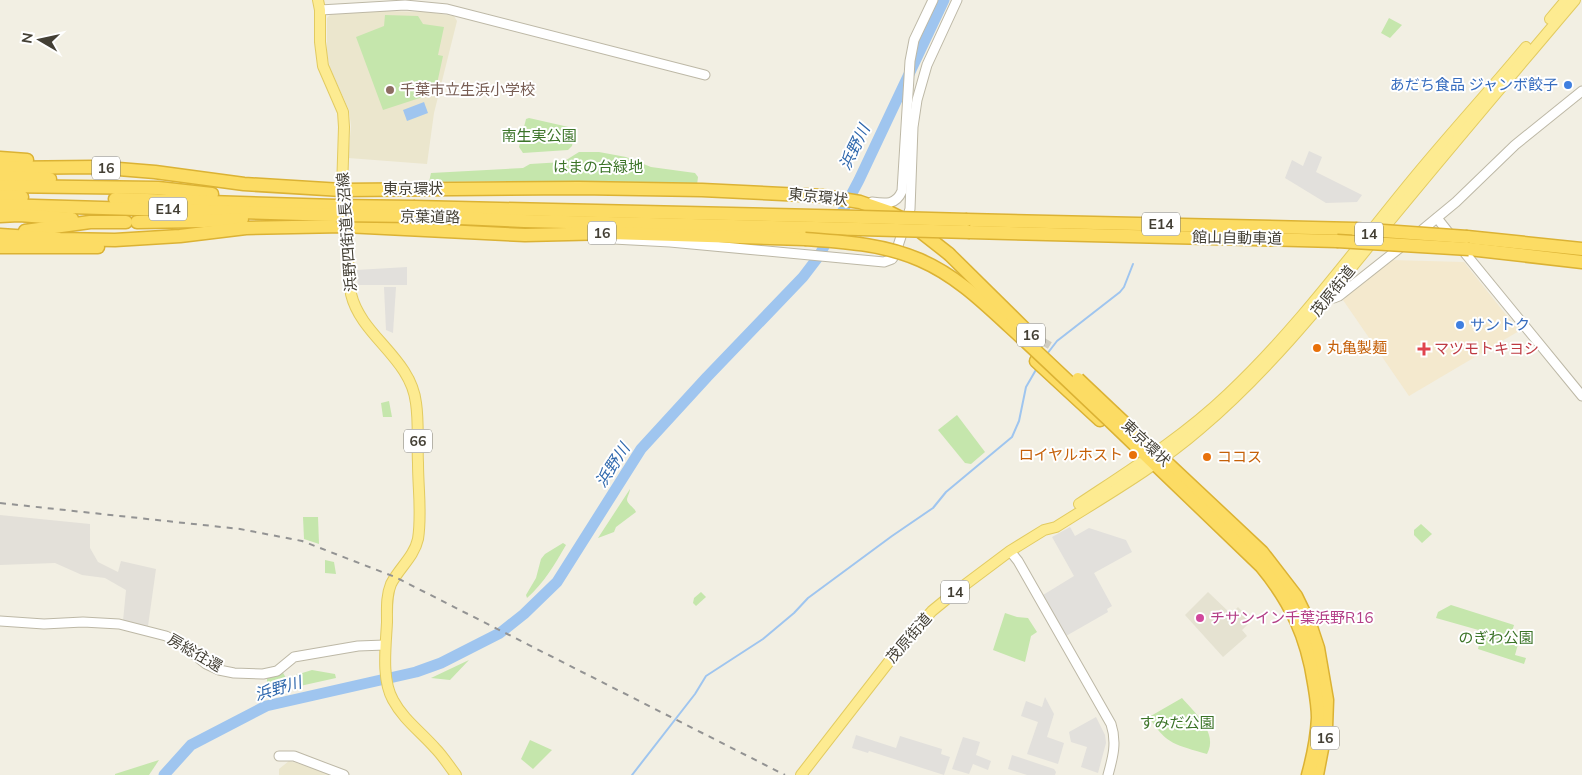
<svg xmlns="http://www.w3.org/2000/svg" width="1582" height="775" font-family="Mulish,'Noto Sans JP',sans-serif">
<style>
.residential{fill:#e5e2d1}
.commercial{fill:#f4e9ce}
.industrial{fill:#e3e0d9}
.education{fill:#ebe6cd}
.green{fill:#c5e6ac}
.parking{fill:#e2e0dc}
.water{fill:#9fc5ef}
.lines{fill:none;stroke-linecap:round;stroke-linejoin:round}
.stream{stroke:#9fc5ef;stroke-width:2}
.river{stroke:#9fc5ef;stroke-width:11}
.minor-tunnel{stroke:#cfccc0;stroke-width:9;stroke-dasharray:9 4.5;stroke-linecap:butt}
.minor-casing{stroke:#bdb8a6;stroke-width:11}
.major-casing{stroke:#e2cb61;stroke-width:12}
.highway-casing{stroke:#dbb234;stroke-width:15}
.minor{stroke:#fff;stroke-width:9}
.major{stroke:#fdeb91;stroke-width:10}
.highway{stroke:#fcdc64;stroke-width:12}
.rail{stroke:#939393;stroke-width:2;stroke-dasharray:6 6;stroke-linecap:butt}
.highway-bridge-casing{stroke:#dbb234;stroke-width:15;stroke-linecap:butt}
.highway-bridge{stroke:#fcdc64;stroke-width:12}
.shop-dot{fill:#3f7fe0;stroke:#fff;stroke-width:2}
.education-dot{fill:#8d6e63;stroke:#fff;stroke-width:2}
.food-dot{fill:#e8710a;stroke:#fff;stroke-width:2}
.health-dot{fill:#e0444e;stroke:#fff;stroke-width:2}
.hotel-dot{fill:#d1479c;stroke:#fff;stroke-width:2}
.labels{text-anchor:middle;stroke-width:4;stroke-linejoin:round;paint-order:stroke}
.shield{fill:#fff;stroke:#7b7971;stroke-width:1}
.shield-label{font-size:14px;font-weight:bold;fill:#433f34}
.shop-label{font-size:15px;fill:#366cbe;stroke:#fff;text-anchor:end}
.education-label{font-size:15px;fill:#785e54;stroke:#fff;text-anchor:start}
.park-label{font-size:15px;fill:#3c7428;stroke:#fff}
.street-label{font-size:15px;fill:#433f34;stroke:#fff}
.food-label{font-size:15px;fill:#c56008;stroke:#fff;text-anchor:start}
.health-label{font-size:15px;fill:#be3a42;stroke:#fff;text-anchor:start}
.hotel-label{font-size:15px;fill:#b23c85;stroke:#fff;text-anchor:start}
.water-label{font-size:16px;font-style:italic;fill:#2f68ad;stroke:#fff}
</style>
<rect width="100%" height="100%" fill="#f2efe3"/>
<polygon class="residential" points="1208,592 1231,614 1238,607 1251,621 1242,630 1247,636 1223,657 1185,615"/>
<polygon class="commercial" points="1391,260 1464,262 1519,331 1409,396 1343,300 1354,289"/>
<polygon class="industrial" points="0,515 90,524 90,548 98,562 118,572 121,561 156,569 148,626 123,621 126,590 105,578 82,575 55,563 0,565"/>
<g class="education">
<polygon points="384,11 429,12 454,16 457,21 434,113 427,164 348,158 351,126 349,110 330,68 327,54 327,18 331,14"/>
<polygon points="289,761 308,766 334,775 279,775 279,769"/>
</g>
<g class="green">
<polygon points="385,15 418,16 423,24 444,27 438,55 443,56 435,93 383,110 356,37 384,26"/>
<polygon points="1389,18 1402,25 1390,38 1381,33"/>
<polygon points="529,118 573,128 575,131 572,146 568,150 523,153 519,147 526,119"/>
<polygon points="579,152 599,152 626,157 651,167 695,173 698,177 697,185 514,181 429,182 431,173 523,168 530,164 563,162"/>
<polygon points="389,401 392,417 383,417 381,403"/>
<polygon points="957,415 985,452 971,464 965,463 938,430"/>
<path d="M630,489C630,492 627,497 627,500C628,505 634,507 636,512L616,527L614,532L598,538Z"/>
<polygon points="303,517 318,517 319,544 304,539"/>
<polygon points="1421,524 1432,534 1422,543 1414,535 1414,530"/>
<path d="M563,543L566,545C555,564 544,583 527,598L526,595L536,578L541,559L545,554Z"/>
<polygon points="325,560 334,562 336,574 325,573"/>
<polygon points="701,592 706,597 696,606 693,603 694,598"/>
<polygon points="1451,605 1514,625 1511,635 1520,637 1515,655 1526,658 1524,664 1478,649 1482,631 1436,618 1438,612"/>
<polygon points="1005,613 1017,617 1028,618 1037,632 1031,636 1025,662 993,650"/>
<polygon points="469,660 450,680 431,678"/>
<polygon points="312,670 335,674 336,678 273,692 267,685 267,677 282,671 286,678"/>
<path d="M1182,698C1194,712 1219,733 1207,754C1177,745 1166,745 1149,717Z"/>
<polygon points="530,740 552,750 533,769 521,759"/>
<polygon points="159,760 149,775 115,775 115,774"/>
</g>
<g class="parking">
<polygon points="1309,151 1322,157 1316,172 1362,195 1357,202 1326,203 1285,178 1292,160 1303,166"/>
<polygon points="407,267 407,285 358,285 356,270"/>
<polygon points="384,287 396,287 393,333 386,330"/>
<polygon points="1070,527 1075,536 1089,528 1126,540 1132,552 1094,573 1112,606 1107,609 1108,612 1066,636 1043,595 1074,576 1052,537"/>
<polygon points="1045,697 1054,714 1047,737 1064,743 1058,764 1027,754 1038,722 1021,716 1026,701 1042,707"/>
<polygon points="1096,717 1105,735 1106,743 1098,773 1081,767 1087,747 1071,742 1069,732"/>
<polygon points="856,735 896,748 900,736 942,749 941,754 950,757 944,775 869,751 868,753 852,748"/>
<polygon points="963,737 980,742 976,755 991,761 988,770 973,764 969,774 952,769"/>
<polygon points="1012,755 1054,769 1056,772 1055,775 1027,775 1008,769"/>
</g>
<polygon class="water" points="424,102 428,113 407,121 403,110"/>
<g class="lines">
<g class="stream">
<polyline points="1047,354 1057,341 1120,292 1124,287 1133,264"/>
<polyline points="632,775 695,694 706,676 763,639 794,613 808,598 892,536 933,508 946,492 1012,437 1019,421 1026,387 1037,368"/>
</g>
<polyline class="river" points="164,775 191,745 266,706 416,672 441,663 500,633 524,614 557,582 641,449 707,377 803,277 819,256 859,180 944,0"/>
<polyline class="minor-tunnel" points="1037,358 1048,340"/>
<defs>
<g id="minor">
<polyline points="320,10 405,5 447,9 705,75"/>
<path d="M872,202C886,204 896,205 902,191L910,61L914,40L933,0"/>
<polyline points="1437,218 1452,237"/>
<polyline points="1416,235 1456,202 1515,145 1582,91"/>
<polyline points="613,239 670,242 884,262 892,259 895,255 910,209 913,127 917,100 927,65 957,0"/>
<polyline points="1460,247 1582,396"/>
<polyline points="1323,297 1334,298 1339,296 1406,243"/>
<path d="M1010,551L1018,561L1111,724C1117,742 1113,757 1108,775"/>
<polyline points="0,621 44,624 83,622 119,624 166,636 181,644 206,664 219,670 234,673 263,674 277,671 294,657 358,646 385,645"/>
<polyline points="279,756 294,756 344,775"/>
</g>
<g id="major">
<path d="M318,0L320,10V42L323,66L343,112L344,127L342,190L351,294C361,336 411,358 416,403C419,423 417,443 418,463C418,489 422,514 418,539C414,557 399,568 391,584C386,596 387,609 387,622C386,645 381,679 393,700C403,719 421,732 435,748C443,756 449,766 456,775"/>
<polyline points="1550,19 1566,0"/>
<path d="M1079,504C1130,470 1183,437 1228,394C1295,331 1350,256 1408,185C1446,138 1487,94 1526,47"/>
<path d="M801,775L905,641L932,611L954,593L1010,551L1044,530L1056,527C1105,496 1156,467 1200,429C1273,367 1332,291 1393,217C1453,144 1514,72 1575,0"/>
</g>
<g id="highway">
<polyline points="0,158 27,160"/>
<polyline points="0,168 94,167 155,172 244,184 342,190 579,188 702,190 823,196 860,202 889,212 907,221 949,254"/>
<polyline points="0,177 50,179"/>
<polyline points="0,186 158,188 212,194"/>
<polyline points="0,196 22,197"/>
<polyline points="115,199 336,206"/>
<polyline points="0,205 336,215"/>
<polyline points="415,207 860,217"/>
<polyline points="0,216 19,215 72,219"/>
<polyline points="415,216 524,221 860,229"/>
<polyline points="967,220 1355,229"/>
<polyline points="137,222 204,221 242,219"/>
<polyline points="25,231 90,222 126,222"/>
<polyline points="970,232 1337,241"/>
<polyline points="0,235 60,239 115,240 180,236 246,228 345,226 525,235 611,233 805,239"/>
<polyline points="1467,237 1582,249"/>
<polyline points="0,247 98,247"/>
<polyline points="1469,249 1582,262"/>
<polyline points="1036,361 1100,420"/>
<polyline points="1115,414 1262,552 1296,596 1311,627 1318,648 1327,700 1326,728 1317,775"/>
<path d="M1109,420L1261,566C1291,602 1307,637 1314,683C1316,695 1318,706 1318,718C1317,737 1313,757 1308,775"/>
</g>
</defs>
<use href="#minor" class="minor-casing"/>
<use href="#major" class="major-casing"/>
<use href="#highway" class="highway-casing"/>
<use href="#minor" class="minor"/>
<use href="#major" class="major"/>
<use href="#highway" class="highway"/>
<polyline class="rail" points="0,503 240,529 302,541 395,577 785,775"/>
<defs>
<g id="highway-bridge">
<polyline points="336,206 415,207"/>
<polyline points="336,215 415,216"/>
<polyline points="860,217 967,220"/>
<polyline points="860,229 970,232"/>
<polyline points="1355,229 1467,237"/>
<path d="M805,239C845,242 883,244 920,260C955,275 982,301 1009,326C1043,357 1076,389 1109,420"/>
<polyline points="1337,241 1469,249"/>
<polyline points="949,254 1027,331"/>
<polyline points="1078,379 1115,414"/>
</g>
</defs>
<use href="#highway-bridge" class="highway-bridge-casing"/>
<use href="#highway-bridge" class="highway-bridge"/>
</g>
<g class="shop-dot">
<circle cx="1568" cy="85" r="5"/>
<circle cx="1460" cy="325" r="5"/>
</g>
<circle class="education-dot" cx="390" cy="90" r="5"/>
<g class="food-dot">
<circle cx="1317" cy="348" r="5"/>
<circle cx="1133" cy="455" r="5"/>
<circle cx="1207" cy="457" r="5"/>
</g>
<path class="health-dot" d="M1421.5 341.5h5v5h5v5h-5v5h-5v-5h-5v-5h5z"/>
<circle class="hotel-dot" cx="1200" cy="618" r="5"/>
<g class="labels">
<g class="shield">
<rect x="92" y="156.5" width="28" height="23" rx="4"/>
<rect x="149" y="197.5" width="38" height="23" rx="4"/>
<rect x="1142" y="212.5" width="38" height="23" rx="4"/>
<rect x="588" y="221.5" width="28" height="23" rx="4"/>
<rect x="1355" y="222.5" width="28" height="23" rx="4"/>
<rect x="1017" y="323.5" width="28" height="23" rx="4"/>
<rect x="404" y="429.5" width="28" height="23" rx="4"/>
<rect x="941" y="580.5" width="28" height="23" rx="4"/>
<rect x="1311" y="726.5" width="28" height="23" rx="4"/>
</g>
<g class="shield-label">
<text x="106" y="173">16</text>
<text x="168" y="214">E14</text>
<text x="1161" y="229">E14</text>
<text x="602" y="238">16</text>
<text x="1369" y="239">14</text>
<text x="1031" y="340">16</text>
<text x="418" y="446">66</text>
<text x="955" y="597">14</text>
<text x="1325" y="743">16</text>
</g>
<g class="shop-label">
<text x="1558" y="90">あだち食品 ジャンボ餃子</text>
<text x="1470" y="330" text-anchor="start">サントク</text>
</g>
<g class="education-label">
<text x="400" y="95">千葉市立生浜小学校</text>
</g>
<g class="park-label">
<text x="539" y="141">南生実公園</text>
<text x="598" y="172">はまの台緑地</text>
<text x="1496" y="643">のぎわ公園</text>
<text x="1177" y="728">すみだ公園</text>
</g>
<g class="street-label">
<text x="413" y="194">東京環状</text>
<text transform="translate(818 197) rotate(6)" y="5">東京環状</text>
<text transform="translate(430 217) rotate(1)" y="5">京葉道路</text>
<text transform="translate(347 232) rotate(-94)" y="5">浜野四街道長沼線</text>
<text transform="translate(1237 238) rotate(1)" y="5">館山自動車道</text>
<text transform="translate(1333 291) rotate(-51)" y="5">茂原街道</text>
<text transform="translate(1146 443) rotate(43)" y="5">東京環状</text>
<text transform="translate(909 638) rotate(-49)" y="5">茂原街道</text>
<text transform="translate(195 653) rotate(30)" y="5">房総往還</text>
</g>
<g class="food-label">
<text x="1327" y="353">丸亀製麺</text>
<text x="1123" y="460" text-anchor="end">ロイヤルホスト</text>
<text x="1217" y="462">ココス</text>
</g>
<g class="health-label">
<text x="1434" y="354">マツモトキヨシ</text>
</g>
<g class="hotel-label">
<text x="1210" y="623">チサンイン千葉浜野R16</text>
</g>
<g class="water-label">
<text transform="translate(854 147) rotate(-64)" y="6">浜野川</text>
<text transform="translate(612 465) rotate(-57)" y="6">浜野川</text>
<text transform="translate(278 688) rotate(-16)" y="6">浜野川</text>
</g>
</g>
<g transform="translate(40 40) rotate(279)" stroke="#ffffff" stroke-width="4" paint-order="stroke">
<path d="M0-4L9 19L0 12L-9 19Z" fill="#433f34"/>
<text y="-8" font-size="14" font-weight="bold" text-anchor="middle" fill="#433f34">N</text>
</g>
</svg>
